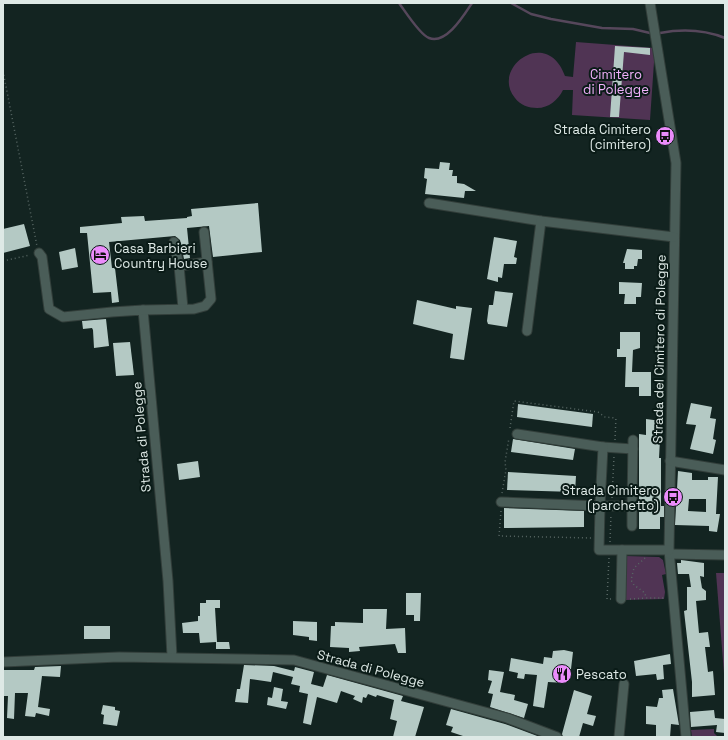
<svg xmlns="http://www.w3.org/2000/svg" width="728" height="740" font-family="'Space Grotesk',sans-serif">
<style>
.green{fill:#503454}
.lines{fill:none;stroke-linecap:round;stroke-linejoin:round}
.stream{stroke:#56475b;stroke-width:2.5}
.building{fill:#b4c9c4;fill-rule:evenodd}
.minor-casing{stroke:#323e3a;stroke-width:11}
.path{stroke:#586764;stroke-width:1.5;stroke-dasharray:1 3;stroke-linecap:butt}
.minor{stroke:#4a5d58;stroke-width:9}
.labels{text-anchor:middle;stroke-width:4;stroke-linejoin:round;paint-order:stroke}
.park-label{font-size:13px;fill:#f1b1fb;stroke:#0a1b17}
.poi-label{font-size:13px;fill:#dee9e6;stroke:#0a1b17;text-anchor:end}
.street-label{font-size:13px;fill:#dee9e6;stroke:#0a1b17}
</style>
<rect width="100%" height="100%" fill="#132421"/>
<g class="green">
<path d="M576,42L655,48L650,120L572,115L573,90H563C558,100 549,108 537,108C529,108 520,105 515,98C490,68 547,26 565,76L573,77Z"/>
<polygon points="626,556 659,557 663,560 666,574 662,575 665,592 664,599 626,600"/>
<polygon points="716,573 725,573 725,686"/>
<polygon points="714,729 714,733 718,737 692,737 691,730"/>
</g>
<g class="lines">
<g class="stream">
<path d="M399,3C405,11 420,35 429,38C446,45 464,15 472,3"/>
<polyline points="511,3 531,14 551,19 602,28 633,29 650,33"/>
<path d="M660,33C681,29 705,30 725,38"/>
</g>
</g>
<g class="building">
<polygon points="615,46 650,48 650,55 624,52 619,117 610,117"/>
<polygon points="440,162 450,163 449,170 453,170 452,176 457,176 457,183 464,184 476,191 465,191 464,198 425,194 427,179 424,178 425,168 439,169"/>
<polygon points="258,203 262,252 213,257 209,226 187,228 190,258 184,259 180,240 175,236 109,242 112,268 115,268 119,302 112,303 111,292 93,293 87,233 80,233 80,227 122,223 121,217 144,216 145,221 187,218 187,217 192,216 191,209"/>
<polygon points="24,224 30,246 3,253 3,229"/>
<polygon points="494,237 517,241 514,257 517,258 516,264 504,264 502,278 498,277 498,282 487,279"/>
<polygon points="75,248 78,267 62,270 59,252"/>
<polygon points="627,249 642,250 642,259 638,259 637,266 634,266 634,269 625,269 625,263 623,263"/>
<polygon points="619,282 642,283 641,297 636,297 636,304 624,304 625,294 619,294"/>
<polygon points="495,291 513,293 507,327 488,324 487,321 489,305 493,305"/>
<polygon points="417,300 456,309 456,306 472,308 464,360 450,358 453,334 413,324"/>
<polygon points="106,319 109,346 94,348 93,330 92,328 83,329 82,321"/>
<polygon points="620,332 640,332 640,348 633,350 632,372 651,372 651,396 639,396 639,387 625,387 626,357 617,357 617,349 620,349"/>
<polygon points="130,342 134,375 116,376 113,343"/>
<polygon points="691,403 712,407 710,418 716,419 713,439 716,440 713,454 690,449 696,425 686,424"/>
<polygon points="518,404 593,414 592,427 517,417"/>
<polygon points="646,419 661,421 659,458 661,458 661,506 664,506 664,517 660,517 660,529 639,529 639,434 646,435"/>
<polygon points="513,439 575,449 573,460 511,452"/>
<polygon points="198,461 200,477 179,480 177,464"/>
<path d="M678,471L692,473V480H708V477H718L716,514H720L717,532L709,531V526L675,525ZM689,499H706V512L688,511Z"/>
<polygon points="508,472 576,476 575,492 507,490"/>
<polygon points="504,508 584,511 584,527 504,528"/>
<polygon points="681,560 704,563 704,577 700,576 702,588 706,591 706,600 696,601 699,633 708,632 710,647 705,647 708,672 713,671 715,695 692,697 692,682 684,611 687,610 687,587 691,587 689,574 678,574 677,563 681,563"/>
<polygon points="406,593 421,593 420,621 414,621 414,615 406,615"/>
<polygon points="206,600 220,600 220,608 215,608 217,642 229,642 230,649 216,649 216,642 200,643 199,633 183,633 182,623 198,621 198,616 200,616 200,603 206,603"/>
<polygon points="363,609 387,609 386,629 405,628 406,653 398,653 395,644 359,647 360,651 349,652 349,648 330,647 331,626 335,626 335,622 363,623"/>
<polygon points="293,621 317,622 317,641 309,640 309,637 293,635"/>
<rect x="84" y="626" width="26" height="13"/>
<polygon points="564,650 573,652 571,669 567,669 565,683 548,682 544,708 533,706 537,675 525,674 524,679 517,678 518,673 509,671 511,658 543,664 544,657 552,658 553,651"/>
<polygon points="670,654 671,664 663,665 664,679 657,680 656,674 636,676 634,661"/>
<polygon points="244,665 274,666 294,671 295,667 314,672 311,684 323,687 327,675 403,696 401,701 424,707 415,737 393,737 397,721 390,719 394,700 377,695 376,697 368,694 366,698 363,697 362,703 353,699 355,696 341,691 337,703 317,697 311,725 303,723 308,694 299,692 300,686 291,684 293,677 273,672 271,682 250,679 248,703 235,702 237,689 240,689"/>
<polygon points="61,666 60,677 42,676 38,707 50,709 49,716 36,713 35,717 25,716 28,693 15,693 14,719 7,718 8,696 4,696 3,670 34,670 35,667"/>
<polygon points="489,670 504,672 500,692 515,695 514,700 528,704 524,718 490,707 493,694 488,693 492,681 488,680"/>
<polygon points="274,687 283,689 281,701 288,702 286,709 267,705 268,697 272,698"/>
<polygon points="673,689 679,725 671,724 670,737 656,737 656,725 646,724 646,706 657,707 659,698 663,698 662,690"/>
<polygon points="574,690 592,696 587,714 596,716 593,726 583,723 579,737 563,737 562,734"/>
<polygon points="103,705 115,707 115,710 120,711 117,726 103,724 104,715 101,714"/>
<polygon points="451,709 505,724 540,737 466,737 451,732 453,727 446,725"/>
<polygon points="714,710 715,718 725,719 725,733 716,732 717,725 691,727 690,712"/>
</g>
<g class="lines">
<defs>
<g id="minor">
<polyline points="650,3 676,163 669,550 686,737"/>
<polyline points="429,203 541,221 674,237"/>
<polyline points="174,242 179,266 183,308"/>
<polyline points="39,253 42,257 49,309 63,317 112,312 143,310 168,581 172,657"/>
<polyline points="179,266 207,262"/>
<polyline points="143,310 194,309 205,306 211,299 204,232"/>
<polyline points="527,331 541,221"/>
<polyline points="603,447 633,449"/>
<polyline points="670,461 725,470"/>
<polyline points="501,502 600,506 603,447 517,434"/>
<polyline points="632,506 633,440"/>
<polyline points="622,550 599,550 600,506 632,506 632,526"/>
<polyline points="670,554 725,555"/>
<polyline points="621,599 622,550 669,550"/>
<polyline points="3,662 119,657 294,660 507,718 557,737"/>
<polyline points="619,737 624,684"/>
</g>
</defs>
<use href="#minor" class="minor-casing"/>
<g class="path">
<polyline points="3,71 37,246"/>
<polyline points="3,261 30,255"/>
<polyline points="510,428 514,401 598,412 605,417 616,418"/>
<polyline points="615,440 616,416"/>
<polyline points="502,493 506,470 505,462 509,438"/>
<polyline points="612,498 614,456"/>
<polyline points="501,511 499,536 592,538"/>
<polyline points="610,542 611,514"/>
<polyline points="609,558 607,599 612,599"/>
<polyline points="645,558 634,568 631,580 634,585 645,593 646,598 665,598"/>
<polyline points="630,599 646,598"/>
</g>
<use href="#minor" class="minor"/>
</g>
<defs>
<symbol id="bus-disc" viewBox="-11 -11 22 22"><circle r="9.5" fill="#eb8cfb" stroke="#0a1b17"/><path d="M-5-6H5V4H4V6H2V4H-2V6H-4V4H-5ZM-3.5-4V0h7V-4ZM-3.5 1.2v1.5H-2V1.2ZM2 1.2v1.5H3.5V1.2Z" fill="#111"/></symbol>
<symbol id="hotel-disc" viewBox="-11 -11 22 22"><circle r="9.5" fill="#eb8cfb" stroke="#0a1b17"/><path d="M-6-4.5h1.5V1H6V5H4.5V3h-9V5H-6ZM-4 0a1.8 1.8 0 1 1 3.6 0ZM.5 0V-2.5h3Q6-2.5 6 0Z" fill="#111"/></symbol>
<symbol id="restaurant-disc" viewBox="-11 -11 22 22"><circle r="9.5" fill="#eb8cfb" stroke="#0a1b17"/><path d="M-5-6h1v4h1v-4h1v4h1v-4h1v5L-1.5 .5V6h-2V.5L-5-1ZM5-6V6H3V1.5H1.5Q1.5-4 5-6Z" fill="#111"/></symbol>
</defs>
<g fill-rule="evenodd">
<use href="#bus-disc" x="654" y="125" width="22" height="22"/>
<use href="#hotel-disc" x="89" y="244" width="22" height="22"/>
<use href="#bus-disc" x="662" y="486" width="22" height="22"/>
<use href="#restaurant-disc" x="551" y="663" width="22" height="22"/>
</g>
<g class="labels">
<g class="park-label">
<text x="616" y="79">Cimitero<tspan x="616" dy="15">di Polegge</tspan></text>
</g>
<g class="poi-label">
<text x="651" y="134">Strada Cimitero<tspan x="651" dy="15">(cimitero)</tspan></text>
<text x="114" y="253" text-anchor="start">Casa Barbieri<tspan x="114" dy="15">Country House</tspan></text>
<text x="659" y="495">Strada Cimitero<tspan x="659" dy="15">(parchetto)</tspan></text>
<text x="576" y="679" text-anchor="start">Pescato</text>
</g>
<g class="street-label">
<text transform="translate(659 349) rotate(-89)" y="5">Strada del Cimitero di Polegge</text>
<text transform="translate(141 437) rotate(-95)" y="5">Strada di Polegge</text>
<text transform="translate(371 668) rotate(15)" y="5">Strada di Polegge</text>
</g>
</g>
<rect width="728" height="740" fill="none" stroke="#dee9e6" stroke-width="8"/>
</svg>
